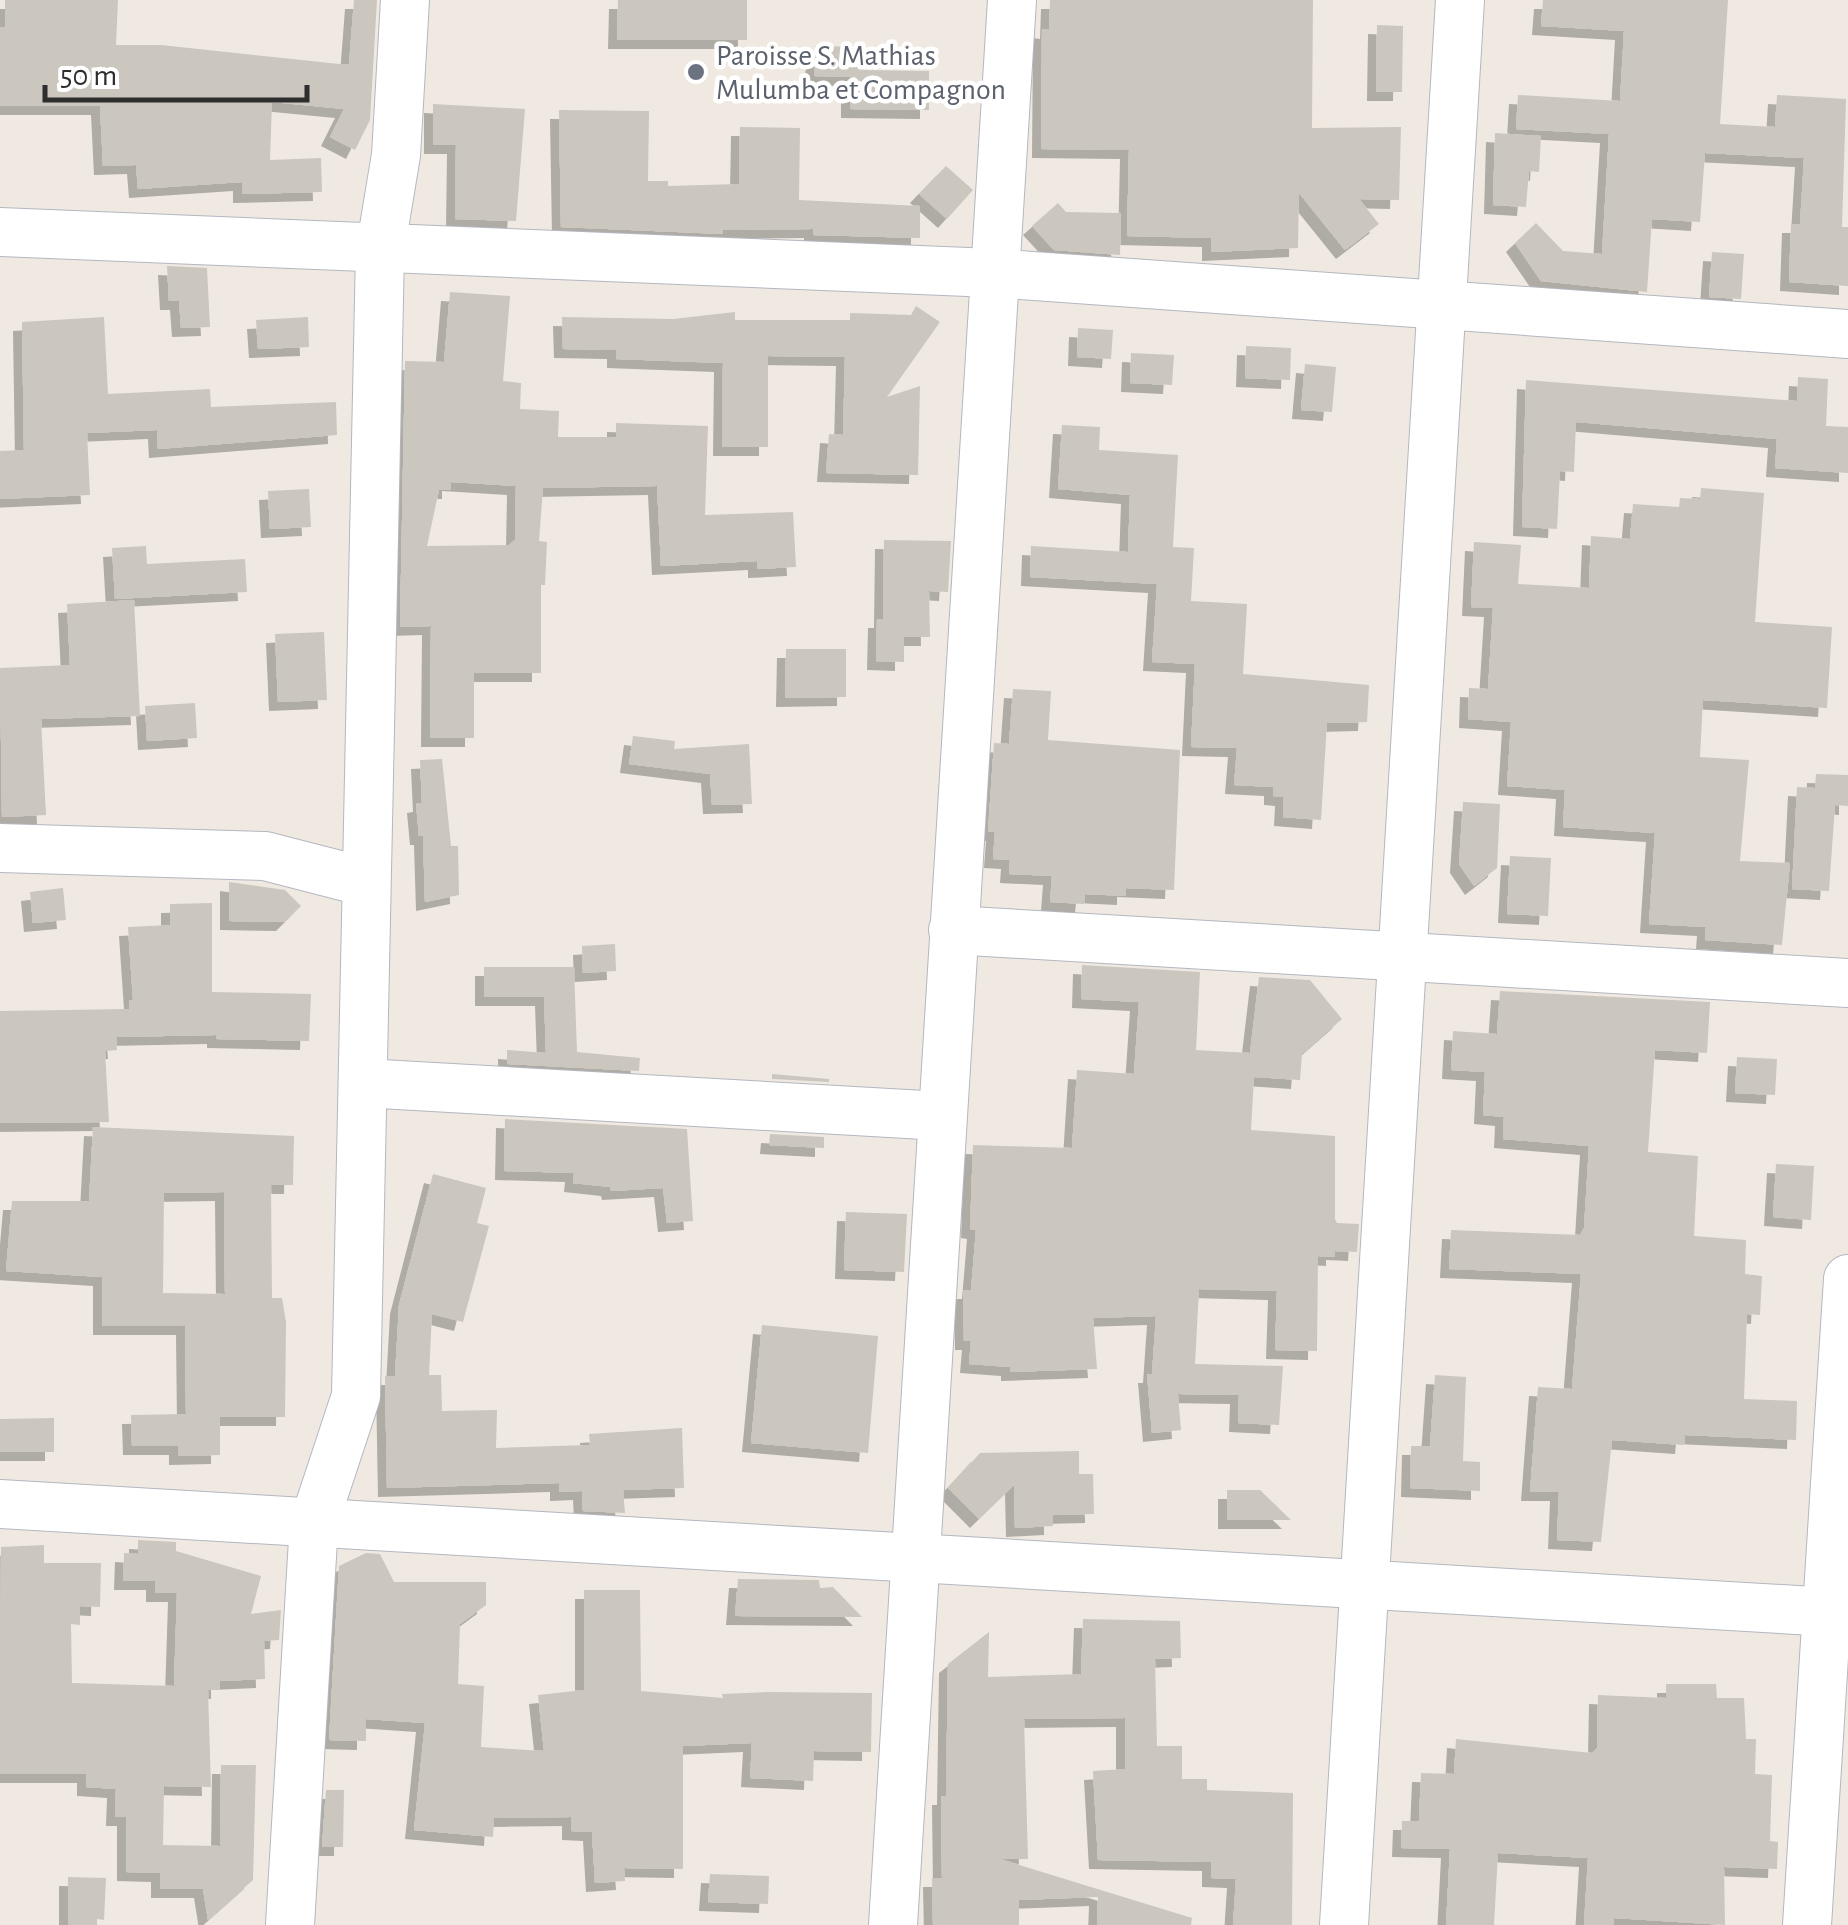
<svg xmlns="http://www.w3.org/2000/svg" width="1848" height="1925" font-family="'Alegreya Sans',sans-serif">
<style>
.building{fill:#cbc7bf;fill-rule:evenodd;filter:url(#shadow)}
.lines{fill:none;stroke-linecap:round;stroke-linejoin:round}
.minor-casing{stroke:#b4b7c1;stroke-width:50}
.minor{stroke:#fff;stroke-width:48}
.worship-dot{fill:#6b7280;stroke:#fff;stroke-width:4}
.labels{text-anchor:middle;stroke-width:9;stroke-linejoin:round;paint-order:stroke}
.worship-label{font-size:30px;fill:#5b616d;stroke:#fff;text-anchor:start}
</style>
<defs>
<filter id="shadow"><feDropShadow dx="-9" dy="9" stdDeviation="0" flood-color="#0004"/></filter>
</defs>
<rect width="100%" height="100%" fill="#efe9e1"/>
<g class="building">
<polygon points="5,0 118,0 116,45 161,45 349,65 354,0 377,0 370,120 355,150 330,137 344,109 272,102 270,160 321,158 322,192 242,194 242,182 138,189 136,165 103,166 100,106 0,106 0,27 5,27"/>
<polygon points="618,0 747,0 747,40 617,40"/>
<polygon points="1050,0 1313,0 1312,128 1401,127 1399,200 1359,199 1379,224 1345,250 1299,193 1298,248 1211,252 1211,238 1127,236 1129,150 1041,149 1042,29 1049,30"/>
<polygon points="1543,0 1728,0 1720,124 1775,127 1777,95 1846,99 1842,227 1848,227 1848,286 1789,282 1791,224 1800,224 1804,158 1705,153 1700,222 1652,219 1647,292 1541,281 1515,243 1536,223 1563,251 1602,254 1609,134 1516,129 1518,95 1620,101 1624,31 1541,26"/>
<polygon points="1377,25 1403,26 1402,92 1376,92"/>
<polygon points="815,46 865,47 864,70 929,71 929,110 850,109 850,77 814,76"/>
<polygon points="433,104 525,109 516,221 455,219 456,145 433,145"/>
<polygon points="559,110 649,111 648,181 668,181 668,186 739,184 740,127 800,128 799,200 920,206 920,238 813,235 813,229 722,230 723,234 561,227"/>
<polygon points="1495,133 1541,136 1539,172 1529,171 1526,207 1493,205"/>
<polygon points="946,166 973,190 947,219 919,194"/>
<polygon points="1058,203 1066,212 1121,213 1120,255 1054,250 1032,226"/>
<polygon points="1712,252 1744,254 1741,299 1709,297"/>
<polygon points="167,266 207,268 210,327 181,328 179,301 169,301"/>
<path d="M450,292L510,296L503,381L521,383L520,409L559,411L558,437H616V423L708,426L705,515L793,512L796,567L757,569V561L661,566L657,486L543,488L539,541L547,542L545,585H541V673H474V738H430L431,626L400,627L405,361L444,362ZM451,482L516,486L515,540L509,545L427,546L439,490H451Z"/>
<polygon points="916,306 940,322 887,397 920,386 918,475 826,473 829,434 843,435 845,357 768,356 768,447 722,447 723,363 616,359 616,350 563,349 562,317 673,319 735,312 735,320 850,320 850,313 911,315"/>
<polygon points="104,317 108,394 210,389 211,407 336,402 337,435 158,449 157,430 87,433 90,495 0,499 0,451 24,450 22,322"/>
<polygon points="308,317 309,347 258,349 256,320"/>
<polygon points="1078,328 1113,330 1111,359 1077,357"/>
<polygon points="1246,346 1291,348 1290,380 1245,378"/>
<polygon points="1131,353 1174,355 1172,385 1130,383"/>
<polygon points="1305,364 1336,367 1332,412 1301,410"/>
<polygon points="1798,377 1828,379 1826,426 1848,427 1848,473 1775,468 1777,439 1576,422 1574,472 1560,471 1557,529 1522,527 1526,380 1797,401"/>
<polygon points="1062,425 1100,427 1099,450 1178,455 1173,547 1194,548 1191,601 1247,604 1243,674 1369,685 1367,722 1327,723 1321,820 1283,817 1284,797 1273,796 1273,787 1234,785 1237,748 1191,747 1195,664 1152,662 1157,584 1030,577 1031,546 1128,552 1130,495 1058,489"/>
<polygon points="1701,488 1764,493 1755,622 1832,627 1827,708 1703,700 1700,757 1749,760 1740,861 1790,863 1782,945 1705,940 1706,927 1649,924 1655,833 1563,827 1565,790 1507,786 1511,722 1468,719 1469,688 1488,689 1493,608 1471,607 1474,542 1521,545 1518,584 1589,588 1591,536 1630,539 1633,504 1679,507 1680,498 1700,499"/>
<polygon points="309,489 311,527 270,529 268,491"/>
<polygon points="884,540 951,541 948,592 929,591 930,637 904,637 904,662 876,661 877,619 883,619"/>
<polygon points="146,546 147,564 245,559 247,592 115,599 112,548"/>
<polygon points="134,600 140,716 41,719 46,815 2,817 0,668 70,665 67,604"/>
<polygon points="324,632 327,700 278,702 275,634"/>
<polygon points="786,649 846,649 846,697 785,698"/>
<polygon points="1013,689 1051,691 1048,740 1180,750 1174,890 1126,888 1126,896 1085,894 1084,904 1050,902 1052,876 1009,874 1010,860 993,859 995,832 988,831 994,743 1009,744"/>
<polygon points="195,703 197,738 147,741 145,706"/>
<polygon points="633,736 675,741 674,749 749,744 752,804 712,805 710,774 629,764"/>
<polygon points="442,759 451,846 458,846 459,895 425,902 423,836 419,836 416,804 422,803 420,760"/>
<polygon points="1816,774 1848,775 1848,806 1835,805 1829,891 1792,889 1797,787 1815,788"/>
<polygon points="1463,802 1500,804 1497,868 1474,886 1459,864"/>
<polygon points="1510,856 1551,858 1548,916 1507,914"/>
<polygon points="229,882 285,890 301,906 285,922 229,921"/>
<polygon points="63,888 66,920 33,923 30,892"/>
<polygon points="212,903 212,992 311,994 309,1041 216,1039 216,1035 116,1037 117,1050 105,1051 109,1122 0,1123 0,1011 129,1009 129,1000 133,1000 128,927 170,925 170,904"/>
<polygon points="615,944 616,971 583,973 582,946"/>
<polygon points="1082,965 1200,972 1196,1050 1250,1053 1259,977 1310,980 1342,1019 1302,1054 1300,1080 1254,1077 1251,1130 1335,1136 1335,1219 1337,1223 1359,1224 1357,1252 1335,1251 1335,1257 1318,1256 1317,1351 1275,1350 1277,1291 1199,1289 1195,1364 1283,1366 1279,1425 1238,1423 1239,1395 1178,1394 1181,1430 1152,1433 1147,1374 1152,1374 1156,1316 1093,1318 1097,1369 1010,1372 1010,1367 969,1364 971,1341 964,1341 963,1290 971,1290 976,1230 970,1229 973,1145 1072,1148 1077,1070 1134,1074 1139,1002 1081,999"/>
<polygon points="484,967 574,967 577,1052 640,1058 639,1071 507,1064 507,1050 546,1053 544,997 484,997"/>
<polygon points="1500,991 1710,1002 1707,1053 1655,1050 1648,1152 1698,1156 1694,1236 1746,1240 1745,1274 1762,1276 1760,1315 1747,1314 1744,1399 1797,1401 1796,1440 1685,1435 1684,1445 1612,1440 1601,1542 1557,1540 1559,1492 1530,1492 1538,1387 1572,1389 1581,1274 1449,1269 1451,1230 1580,1235 1584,1228 1589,1146 1503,1139 1504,1117 1483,1115 1485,1072 1451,1070 1453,1031 1497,1034"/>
<polygon points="1737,1057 1777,1059 1775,1095 1735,1093"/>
<polygon points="772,1074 829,1079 829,1082 772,1079"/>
<polygon points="505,1119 687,1129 693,1221 667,1223 663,1188 611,1191 610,1187 573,1183 574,1173 504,1171"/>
<path d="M93,1127L294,1136L293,1185H271L272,1298H282L286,1322L285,1417H220V1455L178,1456V1446H132L131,1415L186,1414L185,1326H102V1277L6,1271L12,1201H89ZM224,1192L225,1294L163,1293L164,1193Z"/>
<polygon points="770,1134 824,1137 824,1148 769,1145"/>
<polygon points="1776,1164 1814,1166 1811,1220 1773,1217"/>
<polygon points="433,1174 486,1188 477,1223 489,1226 463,1322 432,1314 429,1375 441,1375 442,1411 497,1410 496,1448 590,1445 589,1434 682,1428 684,1488 623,1490 625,1513 583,1511 582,1491 559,1492 559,1483 387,1488 385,1376 395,1376 399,1305"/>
<polygon points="846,1212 907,1214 904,1272 844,1270"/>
<polygon points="762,1325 878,1336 868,1453 751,1443"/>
<polygon points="1435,1375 1466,1377 1463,1461 1480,1462 1480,1491 1410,1488 1411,1446 1430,1446"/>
<polygon points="54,1418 54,1452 0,1452 0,1419"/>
<polygon points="1079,1451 1079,1474 1093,1474 1094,1514 1053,1515 1053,1526 1015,1528 1014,1485 979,1519 948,1488 980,1453"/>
<polygon points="1227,1490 1260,1490 1291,1520 1227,1520"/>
<polygon points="138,1540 176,1542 176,1551 261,1576 251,1614 281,1610 279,1640 264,1641 265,1679 220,1681 220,1690 208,1690 211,1787 164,1786 163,1845 220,1846 221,1765 256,1765 253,1880 208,1920 203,1889 160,1889 160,1873 126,1872 126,1817 115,1817 116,1789 86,1787 86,1774 0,1774 1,1547 44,1545 44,1563 101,1563 100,1607 80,1606 80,1625 71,1624 72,1683 174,1686 177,1593 155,1593 155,1581 123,1581 124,1553 138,1554"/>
<polygon points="366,1553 380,1554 394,1582 486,1582 486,1605 460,1624 458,1684 484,1686 481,1747 544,1751 538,1695 584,1690 584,1590 640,1590 641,1691 723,1698 722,1694 770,1692 872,1693 871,1752 814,1751 813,1781 750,1778 752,1743 683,1746 683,1869 624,1868 625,1881 595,1883 592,1832 571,1831 571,1817 494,1818 493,1837 414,1830 425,1723 366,1719 366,1741 329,1740 339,1566"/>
<polygon points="738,1579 819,1580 820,1588 833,1587 862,1617 735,1616"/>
<polygon points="1083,1619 1180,1621 1181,1658 1155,1659 1157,1746 1182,1746 1182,1779 1207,1779 1207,1790 1293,1793 1292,1925 1233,1925 1236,1879 1211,1878 1211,1862 1098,1860 1093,1771 1125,1769 1125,1718 1024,1719 1028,1859 1000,1859 1192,1918 1191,1925 1097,1925 1098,1897 1019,1900 1019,1925 933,1925 932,1878 942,1878 941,1796 946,1796 948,1664 989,1632 988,1677 1081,1674"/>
<polygon points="1666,1684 1716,1684 1717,1698 1744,1698 1746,1739 1756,1739 1755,1774 1772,1775 1770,1841 1778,1842 1777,1869 1724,1867 1725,1925 1614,1918 1613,1925 1584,1925 1588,1858 1498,1853 1494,1925 1446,1925 1450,1849 1401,1848 1402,1821 1419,1821 1421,1773 1454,1774 1456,1739 1592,1753 1597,1748 1598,1695 1666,1698"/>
<polygon points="326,1790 344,1790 343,1847 322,1847"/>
<polygon points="710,1874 769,1876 768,1904 708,1902"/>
<polygon points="68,1877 106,1878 104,1920 97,1919 97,1925 68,1925"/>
</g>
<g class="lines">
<defs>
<g id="minor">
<polyline points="0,232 992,273 1848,334"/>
<polyline points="0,848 265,856 366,882"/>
<polyline points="953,930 1848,983"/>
<polyline points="363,1083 942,1116"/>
<polyline points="0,1504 1848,1613"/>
<polyline points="290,1925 314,1523 356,1396 380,251 396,155 405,0"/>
<polyline points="893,1925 1012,0"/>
<polyline points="1344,1925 1460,0"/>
<polyline points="1807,1925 1848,1279"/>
</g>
</defs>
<use href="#minor" class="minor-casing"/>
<use href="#minor" class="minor"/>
</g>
<circle class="worship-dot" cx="696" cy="72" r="10"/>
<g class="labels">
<g class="worship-label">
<text x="716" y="65">Paroisse S. Mathias<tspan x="716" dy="34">Mulumba et Compagnon</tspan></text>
</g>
</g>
<path d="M45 85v15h262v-15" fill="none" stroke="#2e2e2e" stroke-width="5"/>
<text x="60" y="85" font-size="30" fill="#2e2e2e" stroke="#ffffff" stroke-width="8" paint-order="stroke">50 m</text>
</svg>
